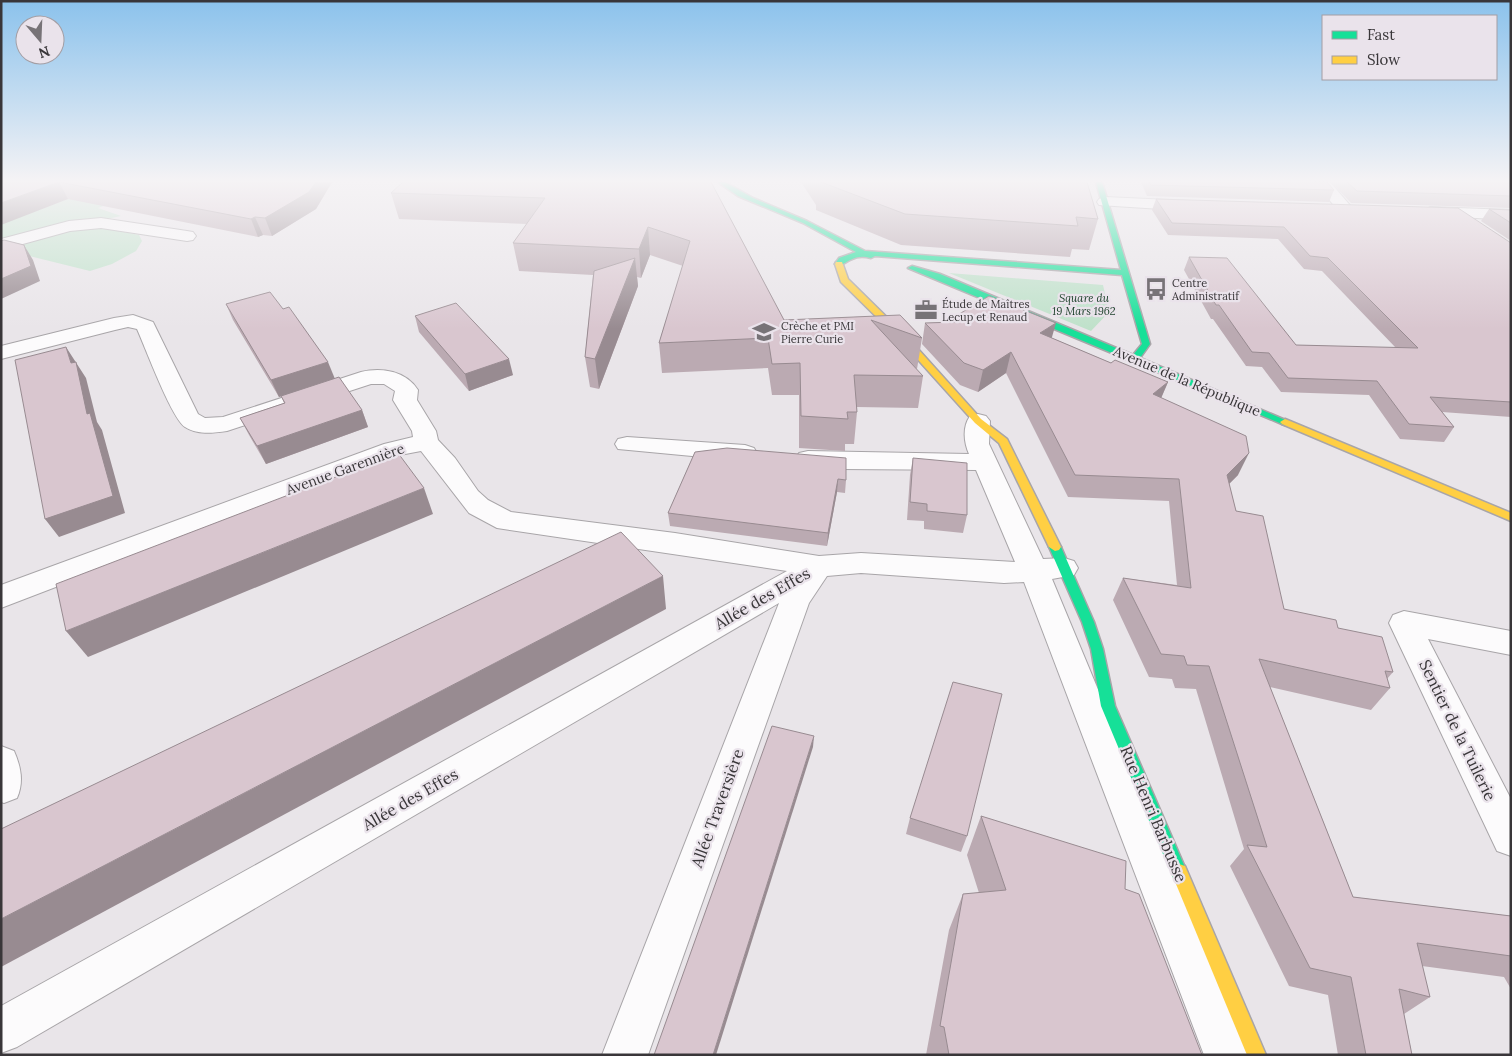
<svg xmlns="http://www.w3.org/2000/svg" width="1512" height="1056" font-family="Lora,serif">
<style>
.green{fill:#bfe1ca}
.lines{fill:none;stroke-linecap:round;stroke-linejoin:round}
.street-casing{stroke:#a8a5a8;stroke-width:2}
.fast-casing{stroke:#a8a5a8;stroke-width:3}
.slow-casing{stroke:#a8a5a8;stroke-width:3}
.street{fill:#fcfbfc;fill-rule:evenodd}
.fast{fill:#16e098;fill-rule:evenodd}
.slow{fill:#ffcf43;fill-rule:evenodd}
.wall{fill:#bbaab2}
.shaded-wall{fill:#988b91}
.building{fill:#d9c6cf;stroke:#988b91}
.labels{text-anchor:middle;stroke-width:4.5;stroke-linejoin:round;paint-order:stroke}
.far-poi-label{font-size:11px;fill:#393639;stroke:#eae3eb;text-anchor:start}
.far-park-label{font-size:11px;font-style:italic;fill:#193e27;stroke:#eae3eb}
.street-label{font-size:14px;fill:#393639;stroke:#eae3eb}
.near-street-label{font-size:16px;fill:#393639;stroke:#eae3eb}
</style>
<rect width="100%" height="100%" fill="#e9e5e9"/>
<g class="green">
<polygon points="113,182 169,182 98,208 121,216 1,242 1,224"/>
<polygon points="99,227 139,235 142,241 136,251 112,264 90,271 1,249 63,230"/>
<polygon points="949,273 1103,285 1109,312 1091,331"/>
</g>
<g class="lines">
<defs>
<g id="street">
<polygon points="1315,182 1330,182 1354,210 1352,213 1340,213"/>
<polygon points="1105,197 1192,201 1200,206 1192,211 1099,205 1097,202 1099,199"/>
<polygon points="1430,207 1511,210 1511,220 1424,215 1422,212"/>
<polygon points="101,218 187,231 193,232 196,236 193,240 187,241 101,228 70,231 1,250 1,239 69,221"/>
<path d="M133,315L153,322L198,414L205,418L223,417L361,372C382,367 406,371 418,390L417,400L436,431L438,440L455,458L478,491L488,500L511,512L675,533L819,556L861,553L1015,562L976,470L841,469L799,465L795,459L799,453L808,451L969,454C964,443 962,427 970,416L978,414L986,416L990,421L989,444L1043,559L1064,558L1074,561L1078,568L1074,575L1052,579L1250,1055H1204L1024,582L1004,583L861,573L827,576L809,603L648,1055H602L779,603L17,1047L1,1053V1006L787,571L497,528L469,513L421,451L400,455L1,608V585L384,444L413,437L412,431L393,400L395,391L384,384H371L227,431C213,433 197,435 185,427C171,417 146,349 137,329L128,327L115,330L1,359V346L114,318Z"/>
<polygon points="627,437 745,445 754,448 757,453 754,458 745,461 618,449 615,444 618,439"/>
<polygon points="1404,611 1511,631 1511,655 1428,639 1511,799 1511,856 1497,851 1389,623 1393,615"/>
<path d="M1,746L14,751C21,767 24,782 17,798L4,803L1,802Z"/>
</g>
<g id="fast">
<path d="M718,182H725L753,198L807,221L865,251L1121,270L1096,182H1102L1150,344L1140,358L1290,422L1285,425L1282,424L908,268L912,266L940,274L1133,355L1142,344L1122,275L875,256L871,258C856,254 851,260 839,266L835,264L839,258L856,252L803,223L738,196Z"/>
<polygon points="1055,543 1061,547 1094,622 1103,649 1115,706 1187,872 1185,878 1179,880 1173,878 1101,706 1091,649 1082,622 1049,547"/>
</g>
<g id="slow">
<polygon points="836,262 842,262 848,279 909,339 981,419 1007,439 1061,547 1059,550 1055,551 1049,547 999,443 975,423 903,343 841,282 835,264"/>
<polygon points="1285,419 1511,513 1511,521 1282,424 1280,422"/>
<polygon points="1179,864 1185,866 1266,1055 1247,1055 1171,872 1173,866"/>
</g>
</defs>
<use href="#street" class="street-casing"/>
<use href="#fast" class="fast-casing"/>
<use href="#slow" class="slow-casing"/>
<use href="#street" class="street"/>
<use href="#fast" class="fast"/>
<use href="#slow" class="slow"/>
</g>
<g class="wall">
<polygon points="1,182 332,182 316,209 272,236 263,235 258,237 68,199"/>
<polygon points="711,182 784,320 900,315 922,338 917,369 915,368 923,376 918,408 857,407 857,412 854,444 845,444 845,451 799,448 799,395 772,395 768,368 662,373 659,343 683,266 650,255 641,278 637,277 638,286 599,389 590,387 585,357 593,275 519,271 513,243 527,224 399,219 391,193"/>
<polygon points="801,182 1087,182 1098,219 1089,250 1072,249 1070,257 901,245 816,210 816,205"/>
<polygon points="1141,182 1327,182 1334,190 1329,202 1147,196"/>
<polygon points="1331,182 1511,182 1511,208 1351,203"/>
<polygon points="1156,199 1511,243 1511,417 1442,412 1454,427 1444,442 1400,439 1369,395 1281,392 1262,367 1246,366 1213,319 1211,319 1184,270 1189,257 1296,345 1396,348 1322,271 1304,269 1278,239 1168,235 1152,210"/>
<polygon points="1489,209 1511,210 1511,241 1481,221"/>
<polygon points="226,304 335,379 362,410 368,427 266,464 249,435 240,418 284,403 281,396 279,397 233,320"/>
<polygon points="415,316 513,375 469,391 419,332"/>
<polygon points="951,319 1052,338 1111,363 1168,382 1161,398 1238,475 1229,484 1236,511 1284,609 1338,628 1393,672 1387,679 1390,688 1371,710 1270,687 1353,897 1511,916 1511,989 1504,977 1422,966 1430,997 1404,1014 1412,1055 1338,1055 1328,995 1289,986 1230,866 1244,849 1196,689 1175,688 1172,679 1149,677 1113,600 1123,578 1177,585 1169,501 1068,497 1006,373 978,392 960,385 922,344 925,323 951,322"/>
<polygon points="695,452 846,480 845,493 837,492 827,546 670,526 668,513"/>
<polygon points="913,458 967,515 963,533 924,529 924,521 907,520 910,475"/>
<polygon points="981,816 1125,889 1202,1055 926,1055 949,930 963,894 979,893 967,855"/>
<polygon points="910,818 967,836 961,852 906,834"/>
</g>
<g class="shaded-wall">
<polygon points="59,182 68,199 1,225 1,203"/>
<polygon points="316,182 332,182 316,209 272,236 265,218"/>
<polygon points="255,217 263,235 258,237 251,219"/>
<polygon points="648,227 650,255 641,278 639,249"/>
<polygon points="24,245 33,260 40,281 1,299 1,279"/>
<polygon points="635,258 638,286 599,389 595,359"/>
<polygon points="1056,323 1050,344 1040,333"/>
<polygon points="66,347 86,378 97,422 102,430 125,513 59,537 45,519 87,414"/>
<polygon points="1011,352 1006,373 978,392 983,370"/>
<polygon points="509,359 513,375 469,391 465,374"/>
<polygon points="328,362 335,379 279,397 271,380"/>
<polygon points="1168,382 1159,403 1153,394"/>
<polygon points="362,410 368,427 266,464 257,446"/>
<polygon points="1249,453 1238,475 1216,497 1227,475"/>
<polygon points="838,479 837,492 827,546 828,533"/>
<polygon points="424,488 433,514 88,657 66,631"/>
<polygon points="663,576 666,609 1,967 1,919"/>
<polygon points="814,736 813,747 716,1055 713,1055"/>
</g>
<g class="building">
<polygon points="1,182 316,182 309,192 265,218 255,217 251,219 59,182 1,203"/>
<polygon points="403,182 711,182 784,320 900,315 922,338 871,320 923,376 854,375 857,412 847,412 848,419 801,416 800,363 772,364 768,338 659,343 690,241 648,227 639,249 513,243 545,198 391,193"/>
<polygon points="821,182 1087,182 1098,219 1076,217 1078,226 905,214"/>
<polygon points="1149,182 1327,182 1334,190 1151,185"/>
<polygon points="1347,182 1511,182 1511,196 1357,191"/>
<polygon points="1156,199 1458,208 1511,243 1511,402 1430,397 1454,427 1409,424 1377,381 1288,378 1269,353 1252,352 1219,305 1216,305 1189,257 1227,258 1296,345 1418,348 1328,258 1310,256 1284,227 1172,223"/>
<polygon points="1489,209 1511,210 1511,223"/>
<polygon points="4,240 24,245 31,266 1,279 1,241"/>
<polygon points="635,258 595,359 585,357 594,271"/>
<polygon points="270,292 283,309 289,307 328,362 271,380 226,304"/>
<polygon points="989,296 1056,323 1040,333 1111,363 1115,360 1168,382 1153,394 1246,436 1249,453 1227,475 1236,511 1263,516 1284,609 1336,620 1338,628 1382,637 1393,672 1385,671 1390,688 1259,659 1353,897 1511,916 1511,956 1417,943 1430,997 1399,989 1412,1055 1366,1055 1351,977 1310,968 1247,845 1267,847 1209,666 1187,665 1184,656 1161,654 1123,578 1191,588 1179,479 1075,475 1011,352 983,370 964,363 925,323 956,322 951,319"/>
<polygon points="456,303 509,359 465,374 415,316"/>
<polygon points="66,347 71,363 76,362 87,414 90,413 113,496 45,519 15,360"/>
<polygon points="339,377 362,410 257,446 240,418 285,403 281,396"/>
<polygon points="727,448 846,458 846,480 838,479 828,533 668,513 695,452"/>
<polygon points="398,453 424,488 66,631 56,584"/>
<polygon points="913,458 967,463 967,515 927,511 927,504 910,502"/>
<polygon points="621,532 663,576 1,919 1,829"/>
<polygon points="953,682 1002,694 967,836 910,818"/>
<polygon points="772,726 814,736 713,1055 654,1055"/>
<polygon points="981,816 1126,861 1125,889 1139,894 1202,1055 949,1055 944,1027 940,1026 963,894 1006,890"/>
</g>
<linearGradient id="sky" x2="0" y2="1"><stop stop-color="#8bc2ec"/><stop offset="0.55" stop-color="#f5f3f5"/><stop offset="1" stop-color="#f5f3f5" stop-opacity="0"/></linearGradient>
<rect width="1512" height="329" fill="url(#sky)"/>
<defs>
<symbol id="bus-bare" viewBox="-9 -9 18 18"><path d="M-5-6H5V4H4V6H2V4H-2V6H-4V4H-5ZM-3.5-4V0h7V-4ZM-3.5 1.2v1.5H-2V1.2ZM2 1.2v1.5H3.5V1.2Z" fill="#777377" stroke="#eae3eb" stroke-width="2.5" paint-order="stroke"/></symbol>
<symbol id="office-bare" viewBox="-9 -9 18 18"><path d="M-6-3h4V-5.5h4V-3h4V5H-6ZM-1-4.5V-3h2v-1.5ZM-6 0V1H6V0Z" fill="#777377" stroke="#eae3eb" stroke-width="2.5" paint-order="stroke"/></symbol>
<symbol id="school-bare" viewBox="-9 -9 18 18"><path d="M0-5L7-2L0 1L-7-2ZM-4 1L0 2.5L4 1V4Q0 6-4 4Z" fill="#777377" stroke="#eae3eb" stroke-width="2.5" paint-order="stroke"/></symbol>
</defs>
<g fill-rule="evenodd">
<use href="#bus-bare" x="1140" y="273" width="32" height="32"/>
<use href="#office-bare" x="910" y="294" width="32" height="32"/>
<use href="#school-bare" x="748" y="316" width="32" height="32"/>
</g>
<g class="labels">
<g class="far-poi-label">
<text x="1172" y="287">Centre<tspan x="1172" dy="13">Administratif</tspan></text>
<text x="942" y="308">Étude de Maîtres<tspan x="942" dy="13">Lecup et Renaud</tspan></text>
<text x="781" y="330">Crèche et PMI<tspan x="781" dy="13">Pierre Curie</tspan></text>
</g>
<g class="far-park-label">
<text x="1084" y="302">Square du<tspan x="1084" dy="13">19 Mars 1962</tspan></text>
</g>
<g class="street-label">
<text transform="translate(1187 381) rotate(23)" y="5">Avenue de la République</text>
<text transform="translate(345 469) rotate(-20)" y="5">Avenue Garennière</text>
</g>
<g class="near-street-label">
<text transform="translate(762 598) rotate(-30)" y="6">Allée des Effes</text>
<text transform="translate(1458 730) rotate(64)" y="6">Sentier de la Tuilerie</text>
<text transform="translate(410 799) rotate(-30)" y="6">Allée des Effes</text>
<text transform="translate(717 808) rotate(-70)" y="6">Allée Traversière</text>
<text transform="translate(1154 814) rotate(67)" y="6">Rue Henri Barbusse</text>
</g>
</g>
<rect width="1512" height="1056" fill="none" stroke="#393639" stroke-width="5"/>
<rect x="1322" y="15" width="175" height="65" fill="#eae3eb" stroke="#a39ea4"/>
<rect x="1332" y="31" width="25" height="8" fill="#16e098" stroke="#a39ea4"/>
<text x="1367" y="40" font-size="15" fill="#393639">Fast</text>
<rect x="1332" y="56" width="25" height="8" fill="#ffcf43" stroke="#a39ea4"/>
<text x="1367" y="65" font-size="15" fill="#393639">Slow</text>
<g transform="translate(40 40) rotate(161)"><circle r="24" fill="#eae3eb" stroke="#a39ea4"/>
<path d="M0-4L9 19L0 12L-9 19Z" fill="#777377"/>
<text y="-8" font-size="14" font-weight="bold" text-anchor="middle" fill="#393639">N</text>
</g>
</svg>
